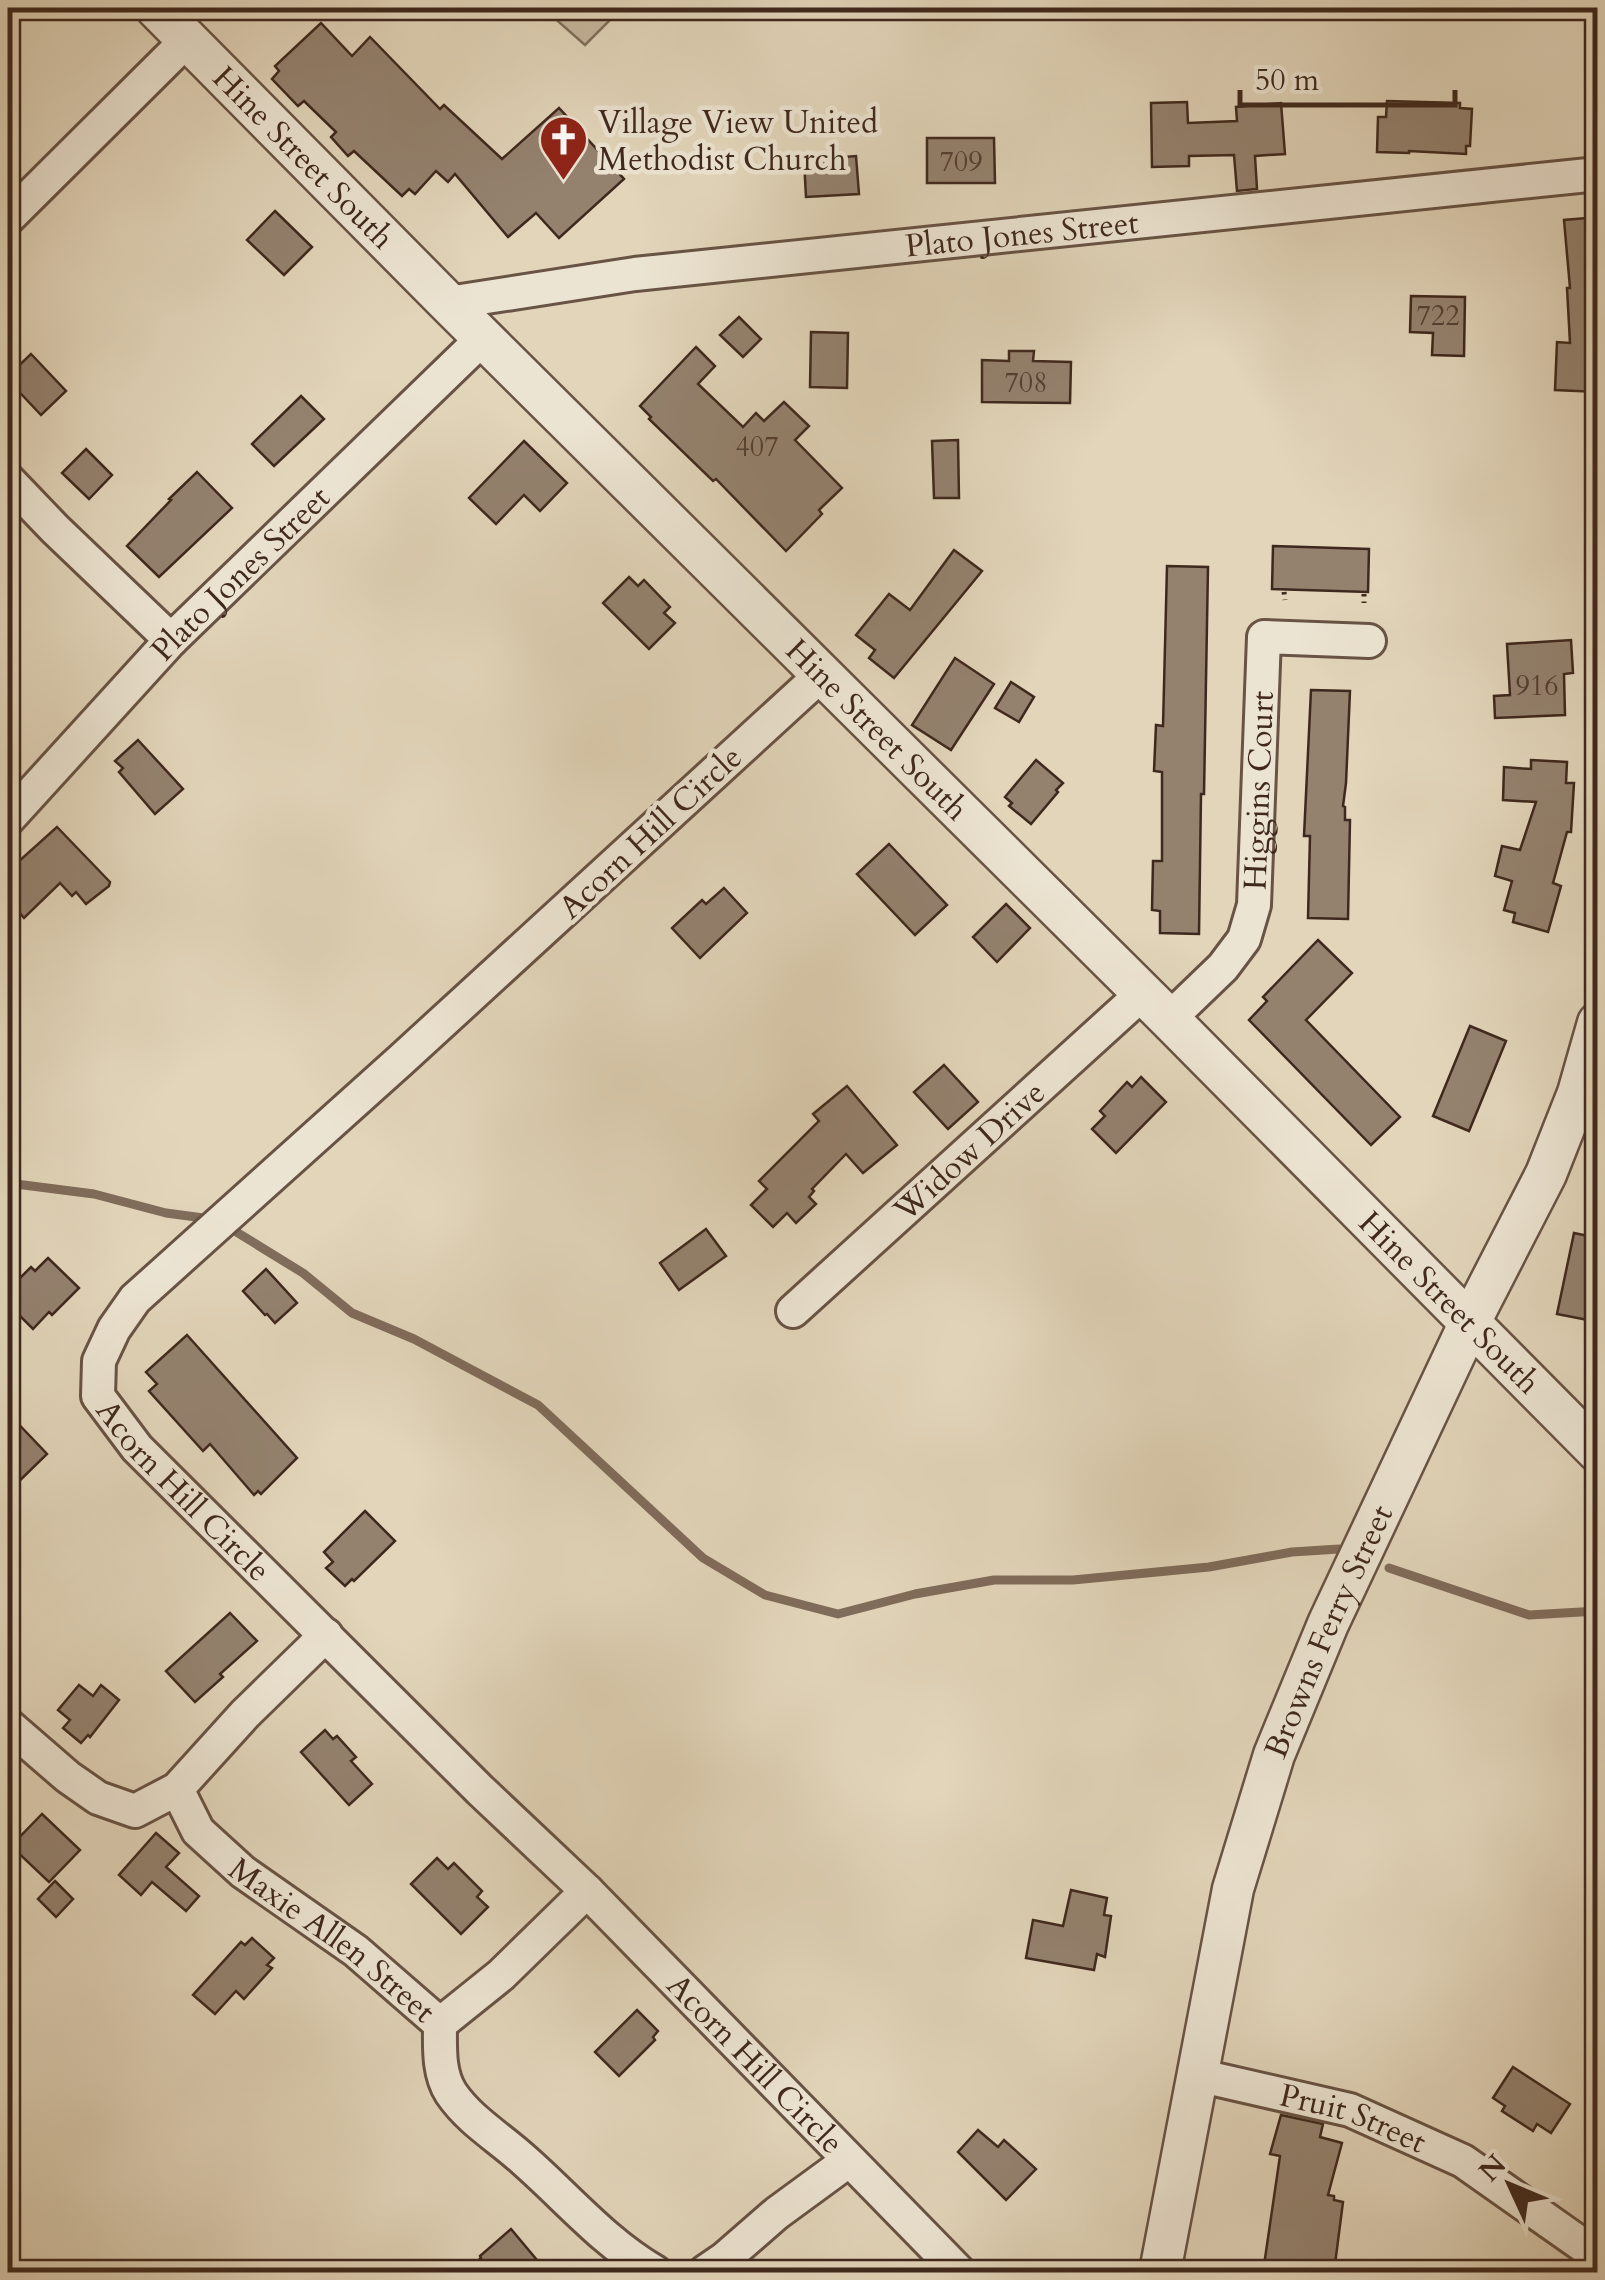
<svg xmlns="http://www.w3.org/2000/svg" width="1605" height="2280" font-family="Cardo,serif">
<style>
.green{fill:#c6b89f;stroke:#82705e;stroke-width:2.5}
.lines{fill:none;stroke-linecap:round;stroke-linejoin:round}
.stream{stroke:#806c5b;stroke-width:9}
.building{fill:#94826f;stroke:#3f281d;stroke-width:2.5}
.minor-casing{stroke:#685344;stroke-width:38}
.tertiary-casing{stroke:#685344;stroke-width:45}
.path{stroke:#3f281d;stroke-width:5;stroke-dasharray:2.5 5;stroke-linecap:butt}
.minor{stroke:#ece4d2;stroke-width:32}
.tertiary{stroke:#ece4d2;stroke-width:40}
.labels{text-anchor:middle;stroke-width:9;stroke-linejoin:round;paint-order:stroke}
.number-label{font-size:28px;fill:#543e32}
.poi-label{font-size:32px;fill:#3f281d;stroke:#ece4d2;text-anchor:start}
.street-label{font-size:32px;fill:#3f281d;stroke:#ece4d2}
</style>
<rect width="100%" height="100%" fill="#e2d5ba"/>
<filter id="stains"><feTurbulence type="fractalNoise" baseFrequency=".002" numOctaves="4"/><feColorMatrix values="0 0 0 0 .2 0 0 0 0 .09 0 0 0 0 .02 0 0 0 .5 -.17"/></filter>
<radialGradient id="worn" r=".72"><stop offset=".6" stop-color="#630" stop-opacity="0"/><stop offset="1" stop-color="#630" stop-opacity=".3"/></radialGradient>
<polygon class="green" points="543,8 622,8 585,45"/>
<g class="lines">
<g class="stream">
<polyline points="8,1183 94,1194 166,1213 211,1219"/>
<polyline points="225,1225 303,1273 352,1313 414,1339 538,1405 703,1558 765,1595 838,1614 915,1594 994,1580 1073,1580 1209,1567 1292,1552 1339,1549"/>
<polyline points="1389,1568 1529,1615 1598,1611"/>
</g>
</g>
<g class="building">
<polygon points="321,23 352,56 370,37 440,109 444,105 502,159 559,108 624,179 559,238 536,213 508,237 455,174 448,182 436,171 415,194 409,189 402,196 354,151 348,156 331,137 336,132 304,101 298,106 272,79 279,71 275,66"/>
<polygon points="1387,101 1460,103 1460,108 1472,109 1470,146 1466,146 1466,154 1409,151 1409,153 1377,152 1378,117 1386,117"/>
<polygon points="1187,102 1188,123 1237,121 1236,107 1281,103 1285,154 1255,156 1257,189 1237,191 1234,155 1189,156 1189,166 1152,167 1151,103"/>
<polygon points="927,138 994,138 995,183 927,183"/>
<polygon points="856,156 859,194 806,197 804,160"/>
<polygon points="275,211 312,247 284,275 247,240"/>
<polygon points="1598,217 1598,392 1555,390 1557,342 1570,343 1567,288 1570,288 1564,220"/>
<polygon points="1411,296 1465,297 1464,356 1432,355 1433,333 1410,332"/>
<polygon points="739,317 761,339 743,357 720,335"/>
<polygon points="811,332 848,333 847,388 810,387"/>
<polygon points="696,347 715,366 698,384 743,427 756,413 764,421 784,402 809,426 795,440 842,488 819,510 822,514 786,551 716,479 713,481 649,419 651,417 640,406"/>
<polygon points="1009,351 1034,351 1033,361 1071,362 1070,403 982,402 982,360 1009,361"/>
<polygon points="31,354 66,391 41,415 8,380 8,376"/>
<polygon points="301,396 324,419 274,466 252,444"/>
<polygon points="958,440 959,498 934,498 932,441"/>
<polygon points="524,441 567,483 540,511 524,495 496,524 469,498"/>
<polygon points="86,449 112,475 89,499 62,473"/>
<polygon points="197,472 232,508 159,577 127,546 171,500 169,499"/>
<polygon points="1273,546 1369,549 1368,592 1272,589"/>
<polygon points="954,550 982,571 894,678 869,658 875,650 856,635 889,594 910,610"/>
<polygon points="1167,566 1208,567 1204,794 1201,794 1199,934 1160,933 1160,911 1152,910 1153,861 1162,861 1162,772 1154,771 1156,725 1163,726"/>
<polygon points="629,577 638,586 644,580 670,607 664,613 675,623 649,649 603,603"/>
<polygon points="1571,640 1573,673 1564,674 1565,715 1495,718 1494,696 1510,695 1507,644"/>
<polygon points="955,658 994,684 951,750 912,725"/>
<polygon points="1011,682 1034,697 1019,722 995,708"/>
<polygon points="1311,690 1350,691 1346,783 1343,806 1345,807 1345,820 1350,820 1348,919 1308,918 1310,836 1304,836"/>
<polygon points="138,740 183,789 155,814 119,772 123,768 115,761"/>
<polygon points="1036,760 1063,783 1056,790 1058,792 1031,824 1009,806 1012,803 1005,797"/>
<polygon points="1531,760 1567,762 1566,783 1574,783 1571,832 1567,832 1553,883 1561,886 1548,932 1513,922 1515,913 1504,910 1512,881 1495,876 1502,846 1520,850 1536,802 1503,800 1504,767 1531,769"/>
<polygon points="57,827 110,882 109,886 86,904 76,892 72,896 60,883 24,918 18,911 8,920 8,871"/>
<polygon points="889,844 947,905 915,935 857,874"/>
<polygon points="724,888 747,913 700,958 672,928 702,900 706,904"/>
<polygon points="1006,904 1030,928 997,962 973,937"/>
<polygon points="1318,940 1352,973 1306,1020 1400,1117 1371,1145 1249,1020 1267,1001 1263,997"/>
<polygon points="1470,1026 1506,1041 1469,1131 1433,1116"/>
<polygon points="944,1065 978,1102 948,1129 914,1092"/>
<polygon points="1141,1077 1166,1102 1116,1153 1092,1129 1105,1116 1100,1111 1127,1082 1132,1087"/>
<polygon points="847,1086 897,1145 863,1173 846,1154 812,1189 814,1191 809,1197 816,1204 796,1223 787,1213 773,1227 751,1205 767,1189 759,1181 819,1121 813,1114"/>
<polygon points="706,1229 726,1256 679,1290 660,1263"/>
<polygon points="1574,1233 1598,1238 1598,1322 1557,1314"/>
<polygon points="48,1258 79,1288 52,1315 49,1312 33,1329 8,1304 8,1290 31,1267 35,1271"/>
<polygon points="266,1269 297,1303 275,1323 267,1314 265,1315 243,1291"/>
<polygon points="187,1335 297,1458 261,1494 258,1491 254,1495 210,1444 203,1451 149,1391 157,1384 146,1372"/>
<polygon points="8,1413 47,1454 8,1492"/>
<polygon points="365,1511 395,1541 354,1581 352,1579 345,1586 326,1568 333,1562 324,1552"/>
<polygon points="230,1613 257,1641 220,1674 223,1677 195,1702 166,1671"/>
<polygon points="79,1685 93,1696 101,1685 119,1700 90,1737 88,1735 81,1743 63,1728 70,1720 58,1710"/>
<polygon points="325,1730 333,1739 337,1736 356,1757 351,1761 372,1784 349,1805 301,1752"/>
<polygon points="42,1814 80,1850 49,1882 11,1846"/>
<polygon points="156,1833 179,1853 166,1867 199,1896 186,1911 152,1882 141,1895 119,1875"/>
<polygon points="437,1858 448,1869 454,1863 482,1891 477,1897 488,1907 461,1934 411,1884"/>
<polygon points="55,1881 73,1899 56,1917 38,1899"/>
<polygon points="1071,1890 1107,1898 1104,1915 1111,1916 1105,1957 1097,1954 1094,1970 1026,1958 1033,1920 1063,1926"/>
<polygon points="252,1938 274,1958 267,1965 272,1968 244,1999 236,1991 215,2014 193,1995 241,1942 245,1945"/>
<polygon points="637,2010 658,2031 653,2037 655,2040 619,2076 595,2052"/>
<polygon points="1513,2067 1570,2104 1551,2133 1537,2124 1533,2131 1502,2111 1505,2106 1493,2098"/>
<polygon points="1281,2115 1323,2124 1320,2137 1342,2143 1328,2195 1334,2196 1334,2200 1343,2202 1334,2272 1263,2272 1280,2156 1270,2154"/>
<polygon points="978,2130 998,2147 1004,2140 1036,2169 1006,2200 958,2152"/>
<polygon points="511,2229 537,2260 522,2272 465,2272 481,2258 480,2256"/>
</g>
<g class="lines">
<defs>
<g id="minor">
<polyline points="8,218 188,39"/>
<path id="s1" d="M448,303L635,274L1598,174"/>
<polyline points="8,480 55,529 171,640"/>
<path id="s2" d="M821,675L401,1060L135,1299L114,1329L99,1361L98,1396L137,1448L480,1790L587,1891L959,2272"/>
<path id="s3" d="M8,819L171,640L483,338"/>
<path id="s4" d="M1169,1019L1223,967L1244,939L1254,905L1264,637L1369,641"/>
<path id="s5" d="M793,1311L1143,993"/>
<polyline points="8,1725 68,1777 98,1798 135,1811 177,1789 245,1714 326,1635"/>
<path id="s6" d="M177,1789L198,1831L243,1872L356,1951L440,2024C440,2046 438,2073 451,2093C470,2121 500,2138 525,2161C568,2199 605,2243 655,2272"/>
<polyline points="440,2024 501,1975 587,1891"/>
<path id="s7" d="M1197,2075L1350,2110L1463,2161L1598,2256"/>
<polyline points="705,2272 724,2259 777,2213 848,2161"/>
</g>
<g id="tertiary">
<path id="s8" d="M156,8L448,303L1169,1019L1598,1452"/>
<path id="s9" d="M1160,2272L1233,1889L1274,1755L1328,1624L1470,1322L1546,1174L1578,1093L1598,1023"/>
</g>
</defs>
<use href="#minor" class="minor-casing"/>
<use href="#tertiary" class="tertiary-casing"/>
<g class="path">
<polyline points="1284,592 1285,600"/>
<polyline points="1364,594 1364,603"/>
</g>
<use href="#minor" class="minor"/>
<use href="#tertiary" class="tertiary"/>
</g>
<defs>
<symbol id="church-pin" viewBox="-11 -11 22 30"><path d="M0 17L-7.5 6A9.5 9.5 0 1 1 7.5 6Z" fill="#8f2418" stroke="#ece4d2"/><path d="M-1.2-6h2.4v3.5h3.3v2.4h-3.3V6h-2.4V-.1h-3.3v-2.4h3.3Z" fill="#fff"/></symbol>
</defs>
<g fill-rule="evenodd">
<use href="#church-pin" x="536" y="112" width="55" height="75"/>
</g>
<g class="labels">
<g class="number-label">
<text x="961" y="171">709</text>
<text x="1438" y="325">722</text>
<text x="1026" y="392">708</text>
<text x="757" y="456">407</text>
<text x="1537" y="695">916</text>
</g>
<g class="poi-label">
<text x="598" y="133">Village View United<tspan x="598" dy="37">Methodist Church</tspan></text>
</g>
<g class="street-label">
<text dy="11" stroke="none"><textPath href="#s8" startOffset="210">Hine Street South</textPath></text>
<text dy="11" stroke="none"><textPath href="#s1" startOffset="578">Plato Jones Street</textPath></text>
<text dy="11" stroke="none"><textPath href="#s3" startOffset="338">Plato Jones Street</textPath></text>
<text dy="11" stroke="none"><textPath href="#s8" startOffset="1020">Hine Street South</textPath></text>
<text dy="11" stroke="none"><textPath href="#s4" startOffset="260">Higgins Court</textPath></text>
<text transform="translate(650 832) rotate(-43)" y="11">Acorn Hill Circle</text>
<text dy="11" stroke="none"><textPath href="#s5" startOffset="238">Widow Drive</textPath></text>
<text dy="11" stroke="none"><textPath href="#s8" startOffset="1830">Hine Street South</textPath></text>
<text dy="11" stroke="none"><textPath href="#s2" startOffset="1162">Acorn Hill Circle</textPath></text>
<text dy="11" stroke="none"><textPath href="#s9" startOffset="665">Browns Ferry Street</textPath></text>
<text dy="11" stroke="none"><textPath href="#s6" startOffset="220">Maxie Allen Street</textPath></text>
<text dy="11" stroke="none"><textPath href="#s2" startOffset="1972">Acorn Hill Circle</textPath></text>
<text dy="11" stroke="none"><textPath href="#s7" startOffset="162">Pruit Street</textPath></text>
</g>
</g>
<rect width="1605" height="2280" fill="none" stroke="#e2d5ba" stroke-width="40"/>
<rect x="10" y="10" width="1585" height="2260" fill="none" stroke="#3f281d" stroke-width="5"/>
<rect x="20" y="20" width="1565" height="2240" fill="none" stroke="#3f281d" stroke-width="2.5"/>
<g transform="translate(1510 2185) rotate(314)" stroke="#ece4d2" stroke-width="8" paint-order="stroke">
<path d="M0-8L18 38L0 25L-18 38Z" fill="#3f281d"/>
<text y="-15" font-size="28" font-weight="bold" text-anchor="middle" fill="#3f281d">N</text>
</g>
<path d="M1240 90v15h215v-15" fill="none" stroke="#3f281d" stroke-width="5"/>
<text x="1255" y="90" font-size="30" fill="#3f281d" stroke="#ece4d2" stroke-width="8" paint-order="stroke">50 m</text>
<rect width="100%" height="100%" filter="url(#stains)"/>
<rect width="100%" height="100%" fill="url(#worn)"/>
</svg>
